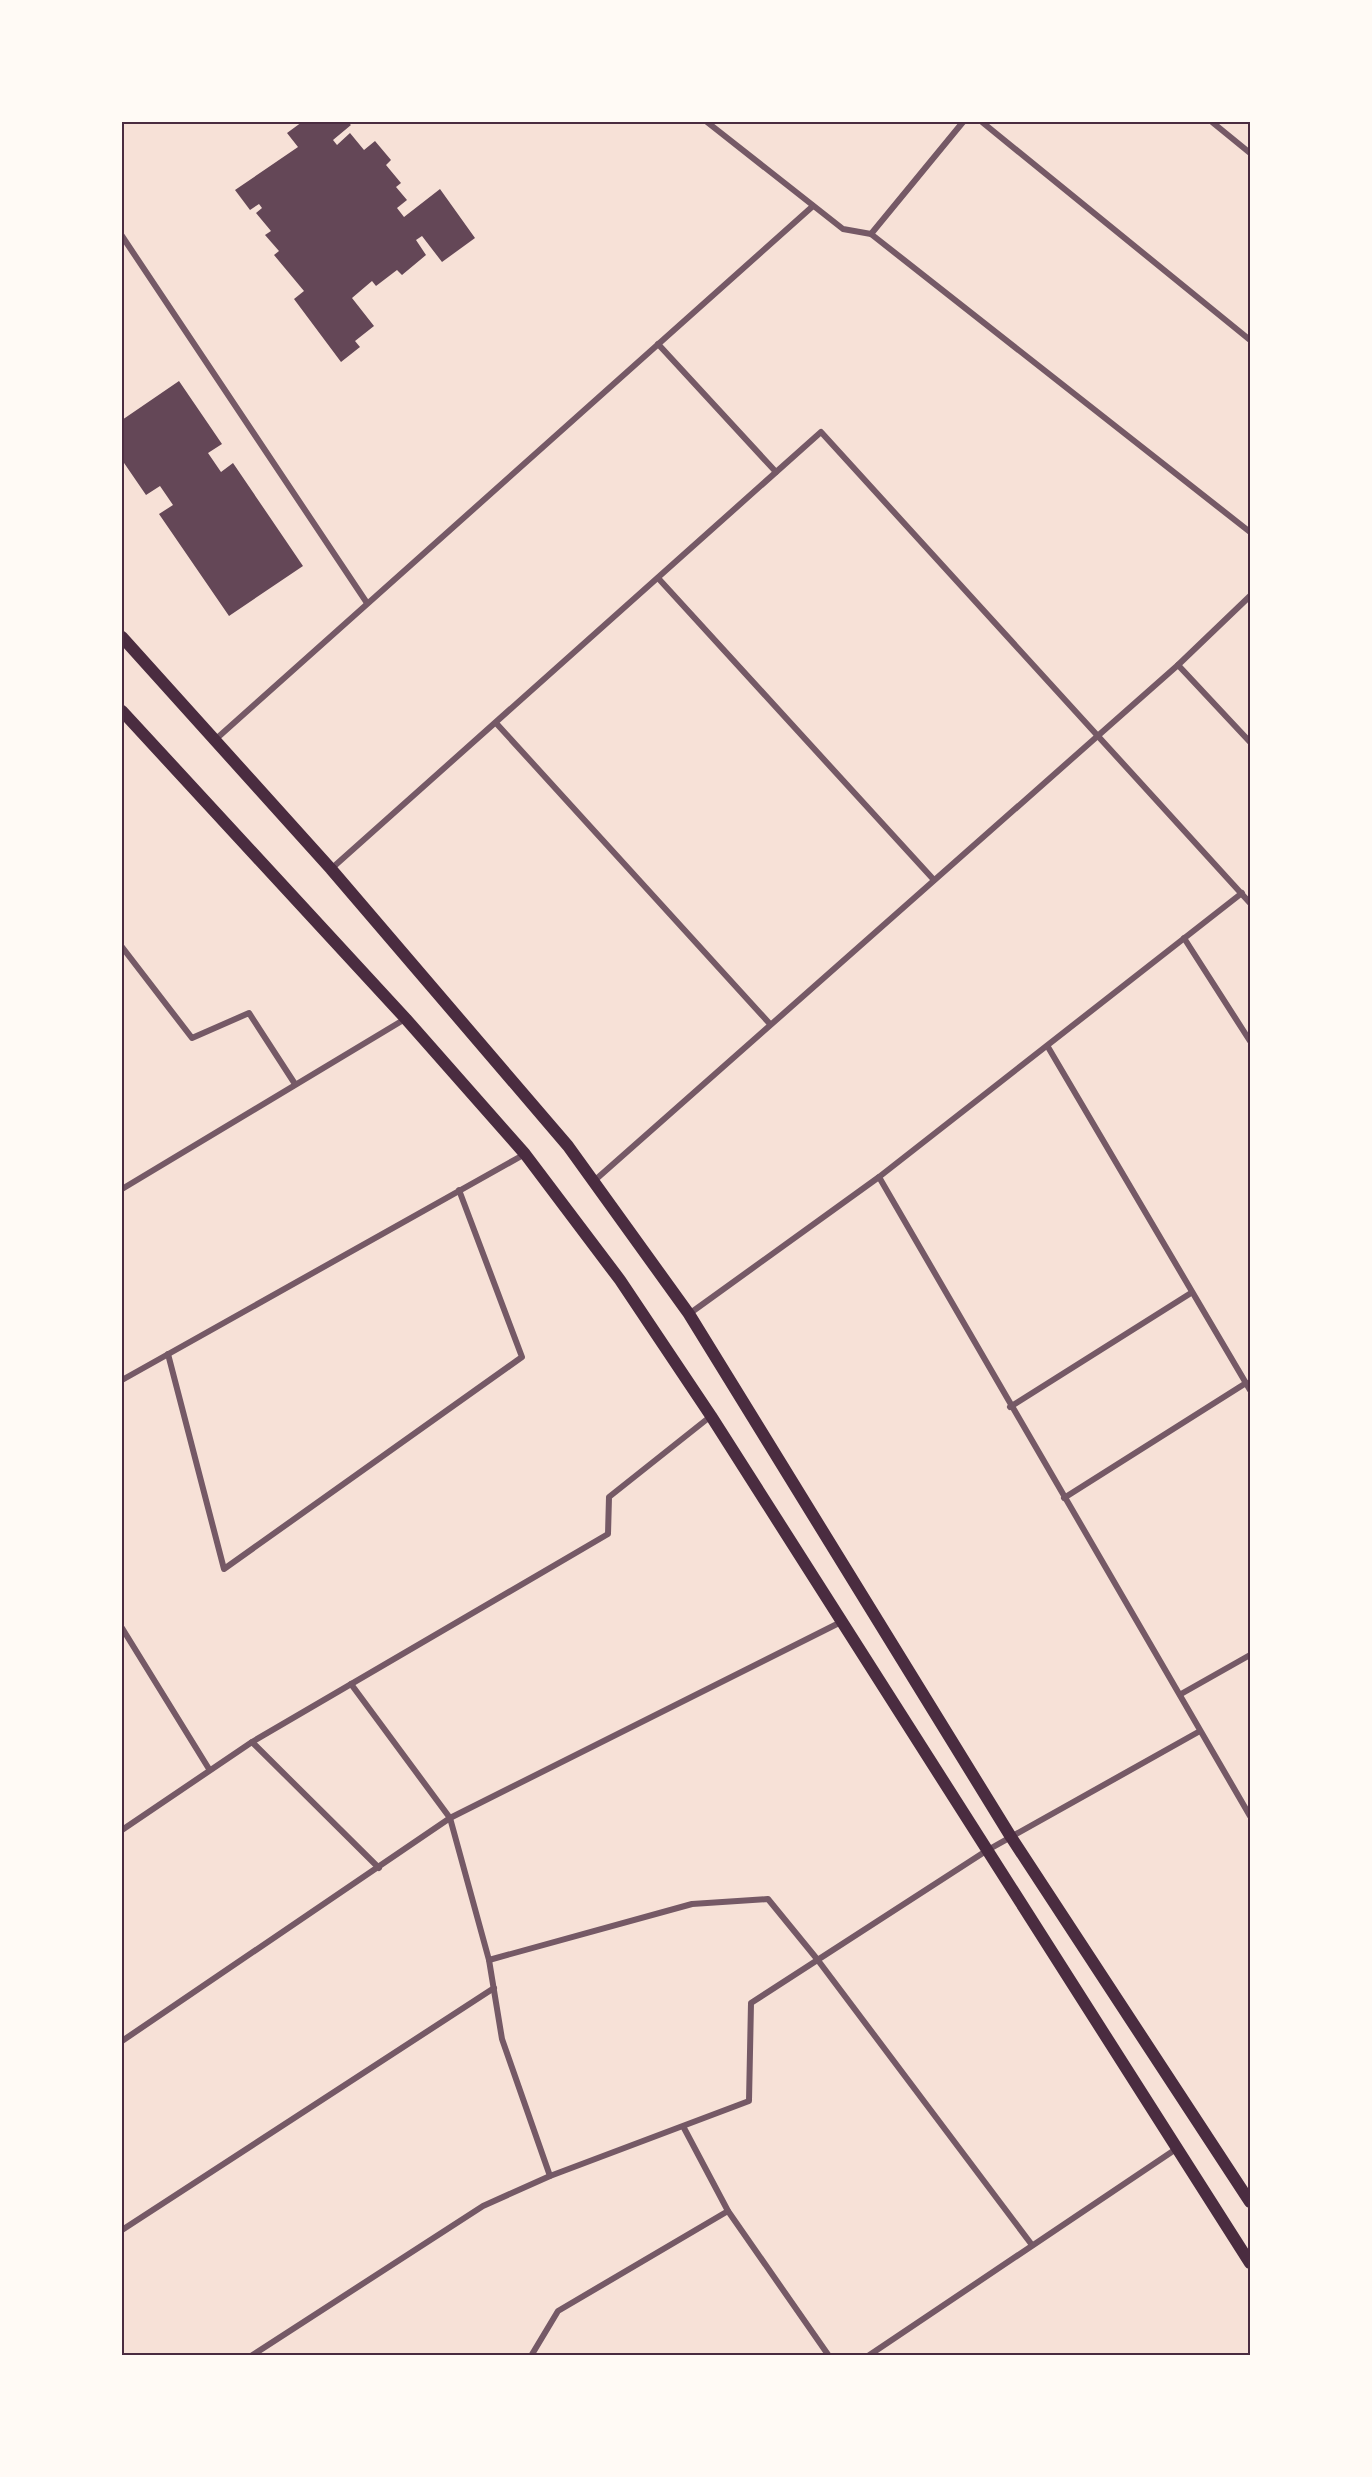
<svg xmlns="http://www.w3.org/2000/svg" width="1372" height="2477" font-family="Rubik,sans-serif">
<style>
.building{fill:#644757}
.lines{fill:none;stroke-linecap:round;stroke-linejoin:round}
.minor{stroke:#755966;stroke-width:6}
.secondary{stroke:#4a2c40;stroke-width:12}
.neatline{fill:none;stroke:#4a2c40;stroke-width:2}
</style>
<rect width="100%" height="100%" fill="#f7e1d7"/>
<g class="building">
<polygon points="302,122 348,122 351,125 333,140 337,145 350,133 364,150 375,141 391,160 386,165 401,183 396,187 407,200 397,208 404,217 440,189 475,238 442,262 422,236 416,240 426,255 402,275 397,270 376,286 372,281 352,298 374,326 355,341 360,347 341,362 294,299 304,291 274,255 279,251 265,235 271,231 256,213 262,208 259,204 250,210 235,190 298,147 287,133"/>
<polygon points="179,381 222,444 208,453 221,472 233,463 303,566 229,616 159,514 173,505 160,486 146,495 122,460 122,420"/>
</g>
<g class="lines">
<g class="minor">
<polyline points="707,122 843,229 871,234 1250,532"/>
<polyline points="982,122 1250,340"/>
<polyline points="1212,122 1250,153"/>
<polyline points="871,234 963,122"/>
<polyline points="122,236 367,603"/>
<polyline points="658,344 776,472"/>
<polyline points="658,578 934,880"/>
<polyline points="1178,665 1250,742"/>
<polyline points="496,723 770,1024"/>
<polyline points="216,739 813,206"/>
<polyline points="331,869 821,432 1250,903"/>
<polyline points="1184,938 1250,1041"/>
<polyline points="122,947 192,1038 249,1013 295,1084"/>
<polyline points="1048,1047 1250,1390"/>
<polyline points="879,1177 1250,1816"/>
<polyline points="594,1181 1178,665 1250,596"/>
<polyline points="122,1189 405,1019"/>
<polyline points="689,1314 879,1177 1242,893"/>
<polyline points="168,1354 224,1569 522,1357 459,1190"/>
<polyline points="122,1380 525,1154"/>
<polyline points="1010,1407 1191,1293"/>
<polyline points="1064,1498 1246,1383"/>
<polyline points="122,1628 209,1769"/>
<polyline points="351,1684 450,1818 489,1960 502,2039 550,2176"/>
<polyline points="1181,1694 1250,1655"/>
<polyline points="252,1742 608,1534 609,1497 711,1416"/>
<polyline points="122,1830 252,1742 379,1868"/>
<polyline points="489,1960 692,1904 768,1899 817,1959 1032,2245"/>
<polyline points="122,2041 450,1818 841,1622"/>
<polyline points="684,2128 728,2211 829,2356"/>
<polyline points="122,2230 494,1988"/>
<polyline points="251,2356 483,2206 550,2176 749,2101 751,2003 986,1851 1200,1731"/>
<polyline points="531,2356 558,2311 728,2211"/>
<polyline points="868,2356 1179,2147"/>
</g>
<g class="secondary">
<polyline points="122,637 331,869 568,1146 689,1314 1011,1837 1250,2202"/>
<polyline points="122,711 406,1019 525,1154 620,1280 711,1416 1250,2263"/>
</g>
</g>
<rect width="1372" height="2477" fill="none" stroke="#fffaf5" stroke-width="246"/>
<rect x="123" y="123" width="1126" height="2231" class="neatline"/>
</svg>
